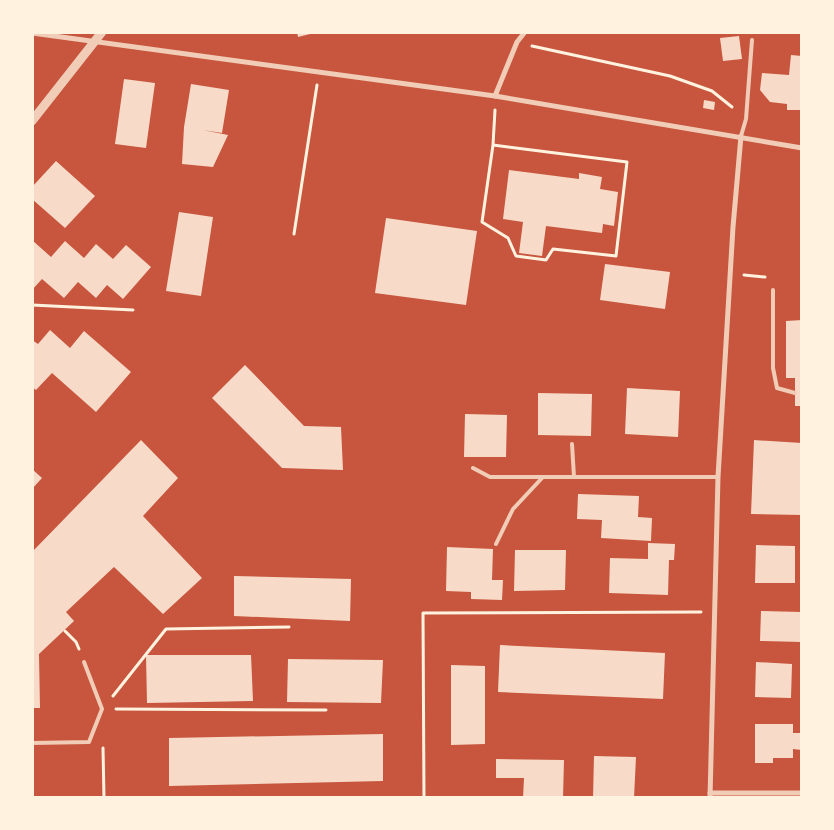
<svg xmlns="http://www.w3.org/2000/svg" width="834" height="830" font-family="'Public Sans',sans-serif">
<style>
.building{fill:#f7dbc8}
.lines{fill:none;stroke-linecap:round;stroke-linejoin:round}
.path{stroke:#fff3e0;stroke-width:3}
.service{stroke:#f1ccb7;stroke-width:4}
.minor{stroke:#f1ccb7;stroke-width:5}
.tertiary{stroke:#f1ccb7;stroke-width:9}
</style>
<rect width="100%" height="100%" fill="#c8553d"/>
<g class="building">
<polygon points="297,32 314,32 314,33 298,37"/>
<polygon points="739,36 742,59 723,61 720,38"/>
<polygon points="791,55 802,56 802,110 787,110 787,104 770,102 760,90 762,73 789,75"/>
<polygon points="124,79 155,83 146,148 115,144"/>
<polygon points="191,84 229,90 222,133 203,130 228,135 213,167 182,164 184,127"/>
<polygon points="704,100 715,102 714,110 703,108"/>
<polygon points="56,161 95,196 65,228 32,199 32,187"/>
<polygon points="509,170 579,179 579,173 602,177 600,189 618,192 614,226 603,224 602,233 546,226 542,256 519,253 523,222 503,219"/>
<polygon points="179,212 213,217 201,296 166,291"/>
<polygon points="386,218 477,231 466,305 375,293"/>
<polygon points="32,240 51,257 65,241 84,258 96,244 113,259 126,245 151,267 123,299 107,285 96,298 78,282 64,298 42,279 32,290"/>
<polygon points="605,264 670,272 665,309 600,300"/>
<polygon points="802,320 802,406 795,406 795,378 786,378 786,321"/>
<polygon points="50,330 70,348 84,331 131,372 96,412 52,373 36,390 32,387 32,340 38,344"/>
<polygon points="245,365 304,426 341,427 343,470 282,468 212,398"/>
<polygon points="627,388 680,391 678,437 625,434"/>
<polygon points="538,393 592,394 591,436 538,435"/>
<polygon points="465,414 507,415 506,457 464,457"/>
<polygon points="141,440 178,478 143,516 202,578 163,614 114,567 66,612 74,621 39,654 40,708 32,708 32,552"/>
<polygon points="754,440 802,443 802,515 751,514"/>
<polygon points="32,469 42,478 32,489"/>
<polygon points="578,494 639,496 638,517 652,518 651,541 601,538 602,520 577,519"/>
<polygon points="648,543 675,544 674,560 669,560 668,595 609,593 610,558 648,559"/>
<polygon points="756,545 795,546 795,583 755,583"/>
<polygon points="447,547 493,549 492,580 503,580 502,600 471,599 471,592 446,591"/>
<polygon points="515,550 566,550 565,590 514,591"/>
<polygon points="234,576 351,579 350,621 234,616"/>
<polygon points="761,611 802,612 802,642 760,641"/>
<polygon points="500,645 665,653 663,699 498,692"/>
<polygon points="146,655 251,655 253,701 147,703"/>
<polygon points="288,659 383,660 381,703 287,702"/>
<polygon points="756,662 792,664 791,698 755,697"/>
<polygon points="451,665 485,666 485,744 451,745"/>
<polygon points="755,724 793,724 793,733 802,733 802,750 793,749 793,758 773,758 773,763 755,763"/>
<polygon points="383,734 383,781 169,786 169,738"/>
<polygon points="594,756 636,757 634,798 593,798"/>
<polygon points="496,759 564,760 563,798 523,798 524,778 496,778"/>
</g>
<g class="lines">
<g class="path">
<polyline points="532,46 670,76 712,91 732,107"/>
<polyline points="493,145 482,222 508,238 516,256 546,260 553,249 616,256 627,162 493,145 495,110"/>
<polyline points="294,234 317,85"/>
<polyline points="744,275 765,277"/>
<polyline points="32,305 133,310"/>
<polyline points="65,631 76,642 79,649"/>
<polyline points="113,696 166,629 289,627"/>
<polyline points="116,709 326,710"/>
<polyline points="103,748 104,798"/>
<polyline points="424,798 423,613 701,612"/>
</g>
<g class="service">
<polyline points="741,136 746,119 752,40"/>
<polyline points="773,290 773,368 777,388 795,393"/>
<polyline points="572,444 574,477"/>
<polyline points="473,468 490,477 718,477"/>
<polyline points="496,544 513,509 542,478"/>
<polyline points="32,743 89,742 102,709 84,662"/>
</g>
<g class="minor">
<polyline points="32,33 495,96 802,148"/>
<polyline points="495,96 517,42 525,32"/>
<polyline points="710,793 802,793"/>
<polyline points="710,798 718,477 733,227 741,136"/>
</g>
<polyline class="tertiary" points="32,121 102,32"/>
</g>
<rect width="834" height="830" fill="none" stroke="#fff3e0" stroke-width="68"/>
</svg>
